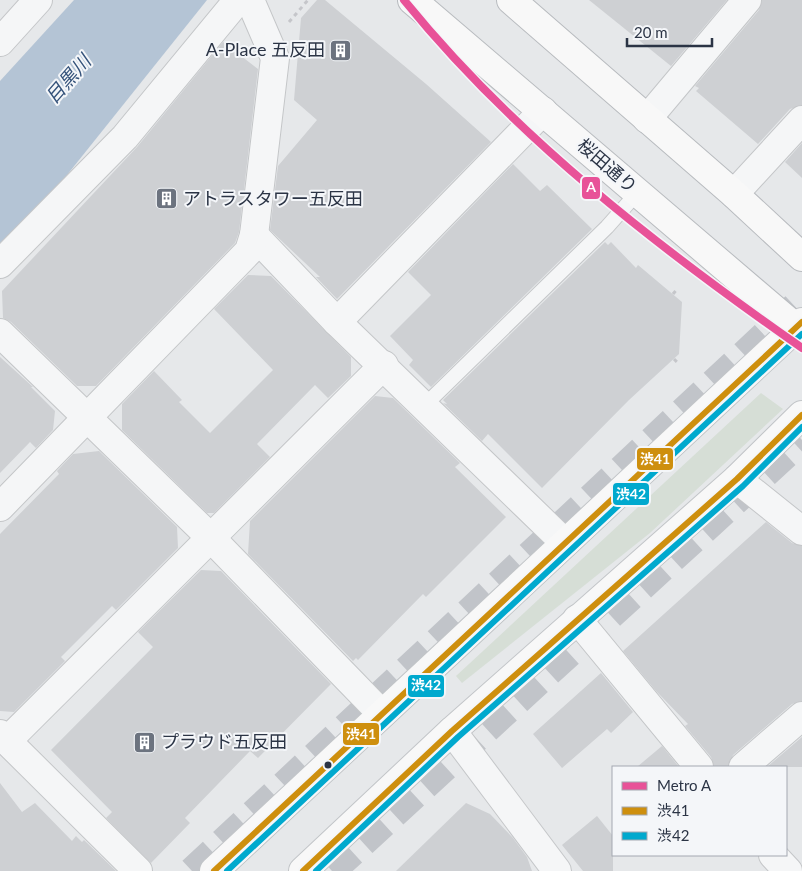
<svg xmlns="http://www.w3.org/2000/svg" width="802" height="871" font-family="Lato,'Noto Sans JP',sans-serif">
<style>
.green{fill:#d6ded6}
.water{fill:#b4c4d5}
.building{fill:#ced0d3}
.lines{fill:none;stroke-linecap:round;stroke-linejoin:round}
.motorway-tunnel{stroke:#c1c4c9;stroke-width:28;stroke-dasharray:28 14;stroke-linecap:butt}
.service-casing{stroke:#c4c6c8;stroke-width:16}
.minor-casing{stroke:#c4c6c8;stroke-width:30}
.primary-casing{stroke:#c2c5c8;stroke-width:30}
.trunk-casing{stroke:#b8bbbf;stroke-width:30}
.path{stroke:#c5c6ca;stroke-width:3;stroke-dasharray:4 4;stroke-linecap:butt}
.service{stroke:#f5f6f7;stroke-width:14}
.minor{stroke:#f5f6f7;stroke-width:28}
.primary{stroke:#f8f8f8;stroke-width:28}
.trunk{stroke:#f8f8f8;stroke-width:28}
.bus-1-casing{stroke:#f4f6f9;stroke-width:10}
.bus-2-casing{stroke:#f4f6f9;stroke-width:10}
.bus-1{stroke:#ce8f0e;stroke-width:6}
.bus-2{stroke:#00a9ce;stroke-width:6}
.metro-1-casing{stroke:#f4f6f9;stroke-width:11}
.metro-1{stroke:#e85298;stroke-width:8}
.bus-dot{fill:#2b3445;stroke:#f4f6f9;stroke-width:2}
.labels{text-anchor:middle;stroke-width:4;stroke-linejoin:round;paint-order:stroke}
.poi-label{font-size:18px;fill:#2b3445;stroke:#f4f6f9;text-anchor:start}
.street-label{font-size:18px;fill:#2b3445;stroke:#f4f6f9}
.water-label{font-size:19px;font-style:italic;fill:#34527a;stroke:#f4f6f9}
.line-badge{stroke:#f4f6f9;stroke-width:2}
.badge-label{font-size:14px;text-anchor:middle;font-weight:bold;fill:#fff}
</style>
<rect width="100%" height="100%" fill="#e6e8ea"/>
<polygon class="green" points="761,393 783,409 650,533 462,683 456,676"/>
<polygon class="water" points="74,0 207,0 63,180 0,243 0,81"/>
<g class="building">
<polygon points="317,0 325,0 426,84 491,142 337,299 316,277 320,277 270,230 278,166 317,120 294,100 301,18"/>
<polygon points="589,0 727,0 671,66"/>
<polygon points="762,0 802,0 802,105 790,109 758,144 696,91 699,88 695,86 759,10"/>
<polygon points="223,42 258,69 239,232 235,243 96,386 77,386 11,322 3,318 2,291 137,147"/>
<polygon points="802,143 802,178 785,162"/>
<polygon points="513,164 540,191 547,185 592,229 431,387 409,365 413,360 390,336 431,295 408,272"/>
<polygon points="605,242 608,245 611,242 636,268 638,265 682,302 679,354 629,400 542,488 488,434 482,441 443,403 447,404 443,400"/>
<polygon points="248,275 271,276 351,357 351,376 328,398 315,385 257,444 270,457 214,513 207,513 122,430 122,404 154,371 182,400 179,402 210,433 273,370 214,309"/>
<polygon points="0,357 33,387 31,387 55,411 53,430 36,448 30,442 0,473"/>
<polygon points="375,396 393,398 460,463 455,467 506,517 426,597 423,594 358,660 356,658 353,661 248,554 250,521"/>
<polygon points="99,451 177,527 178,548 116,610 112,606 61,657 65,661 14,712 0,711 0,534 59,474 57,471 73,454"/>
<polygon points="766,522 792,543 802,546 802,701 792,704 733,755 728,767 714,767 711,757 685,726 688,724 656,691 623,651"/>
<polygon points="201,570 221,571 331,684 258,758 250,751 185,818 190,823 151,863 106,818 112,812 51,750 153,647 138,632"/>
<polygon points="601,673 633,712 611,733 607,729 562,768 533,734"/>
<polygon points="802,737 802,767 767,767"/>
<polygon points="662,746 679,767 637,767"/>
<polygon points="0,783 22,812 35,803 72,841 76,836 82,842 84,840 116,871 0,871"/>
<polygon points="466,803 490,814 513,838 527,857 532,871 396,871"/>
<polygon points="597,816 613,836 613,871 583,871 562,845"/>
</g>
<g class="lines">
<g class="motorway-tunnel">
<polyline points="192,871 802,300"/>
<polyline points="332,871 802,440"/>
</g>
<defs>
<polyline id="service" points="425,405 607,227 638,192"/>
<g id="minor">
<polyline points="0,42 38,0"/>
<polyline points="647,119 747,0"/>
<polyline points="734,194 802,120"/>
<polyline points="254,235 337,322 565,543"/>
<polyline points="0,264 125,137 238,0"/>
<polyline points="337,322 543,111"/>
<polyline points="0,333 210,537 382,714"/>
<polyline points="737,479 802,531"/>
<polyline points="0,507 249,251 254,235 275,58 250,0"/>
<polyline points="577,619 699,767"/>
<polyline points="452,731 557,871"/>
<polyline points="0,734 138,871"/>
<polyline points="7,741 384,365"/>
<polyline points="743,767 802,716"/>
<polyline points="773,855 788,871"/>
</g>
<g id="primary">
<polyline points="214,871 802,322"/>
<polyline points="303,871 452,731 737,479 802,415"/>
</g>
<g id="trunk">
<polyline points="412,0 802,333"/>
<polyline points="511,0 734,194 802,257"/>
</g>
</defs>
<use href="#service" class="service-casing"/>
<use href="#minor" class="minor-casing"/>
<use href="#primary" class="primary-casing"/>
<use href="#trunk" class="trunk-casing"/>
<g class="path">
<polyline points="289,22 308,0"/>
<polyline points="673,294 678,288"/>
<polyline points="674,359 678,363"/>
</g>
<use href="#service" class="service"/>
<use href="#minor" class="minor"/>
<use href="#primary" class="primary"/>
<use href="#trunk" class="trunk"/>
<defs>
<g id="bus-1">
<polyline points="214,871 802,322"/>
<polyline points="303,871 452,731 737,479 802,415"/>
</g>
<g id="bus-2">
<polyline points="227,871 802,334"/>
<polyline points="316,871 458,737 743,486 802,427"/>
</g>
</defs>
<use href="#bus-1" class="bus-1-casing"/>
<use href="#bus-2" class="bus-2-casing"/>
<use href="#bus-1" class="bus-1"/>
<use href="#bus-2" class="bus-2"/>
<defs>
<path id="metro-1" d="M404,0C514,136 659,248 802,348"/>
</defs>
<use href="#metro-1" class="metro-1-casing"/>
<use href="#metro-1" class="metro-1"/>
</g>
<defs>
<symbol id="building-square" viewBox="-11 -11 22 22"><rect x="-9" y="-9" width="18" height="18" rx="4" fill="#6c737f" stroke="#f4f6f9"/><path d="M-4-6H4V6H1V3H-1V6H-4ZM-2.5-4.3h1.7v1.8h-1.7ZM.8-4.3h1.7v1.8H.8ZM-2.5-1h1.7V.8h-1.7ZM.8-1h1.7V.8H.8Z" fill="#fff"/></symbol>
</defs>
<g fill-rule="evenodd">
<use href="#building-square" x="328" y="38" width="25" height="25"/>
<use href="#building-square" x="154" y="186" width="25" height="25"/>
<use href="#building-square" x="132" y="730" width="25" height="25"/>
</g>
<circle class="bus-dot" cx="328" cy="765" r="4.5"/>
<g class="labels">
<g class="poi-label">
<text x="325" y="56" text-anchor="end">A-Place 五反田</text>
<text x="183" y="205">アトラスタワー五反田</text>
<text x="161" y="748">プラウド五反田</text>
</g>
<g class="street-label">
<text transform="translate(607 166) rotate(41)" y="6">桜田通り</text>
</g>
<g class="water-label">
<text transform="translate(68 79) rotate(-49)" y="7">目黒川</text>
</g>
</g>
<g class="line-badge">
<rect x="581" y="176" width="20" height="24" rx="5" fill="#e85298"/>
<rect x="636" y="447" width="38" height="24" rx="5" fill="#ce8f0e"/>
<rect x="612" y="482" width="38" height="24" rx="5" fill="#00a9ce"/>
<rect x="407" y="674" width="38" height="24" rx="5" fill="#00a9ce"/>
<rect x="342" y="722" width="38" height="24" rx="5" fill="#ce8f0e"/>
</g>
<g class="badge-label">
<text x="591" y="192">A</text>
<text x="655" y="464">渋41</text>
<text x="631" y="499">渋42</text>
<text x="426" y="690">渋42</text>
<text x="361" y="739">渋41</text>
</g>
<rect x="612" y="766" width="175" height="90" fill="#f4f6f9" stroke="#a4a8b1"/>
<rect x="622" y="782" width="25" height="8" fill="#e85298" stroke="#a4a8b1"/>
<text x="657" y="791" font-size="15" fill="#2b3445">Metro A</text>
<rect x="622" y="807" width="25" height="8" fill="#ce8f0e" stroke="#a4a8b1"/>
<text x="657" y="816" font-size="15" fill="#2b3445">渋41</text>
<rect x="622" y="832" width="25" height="8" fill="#00a9ce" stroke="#a4a8b1"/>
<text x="657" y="841" font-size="15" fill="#2b3445">渋42</text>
<path d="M627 38v8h85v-8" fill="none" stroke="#2b3445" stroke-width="2.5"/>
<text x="634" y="38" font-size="15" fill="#2b3445" stroke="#f4f6f9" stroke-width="4" paint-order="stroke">20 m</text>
</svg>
